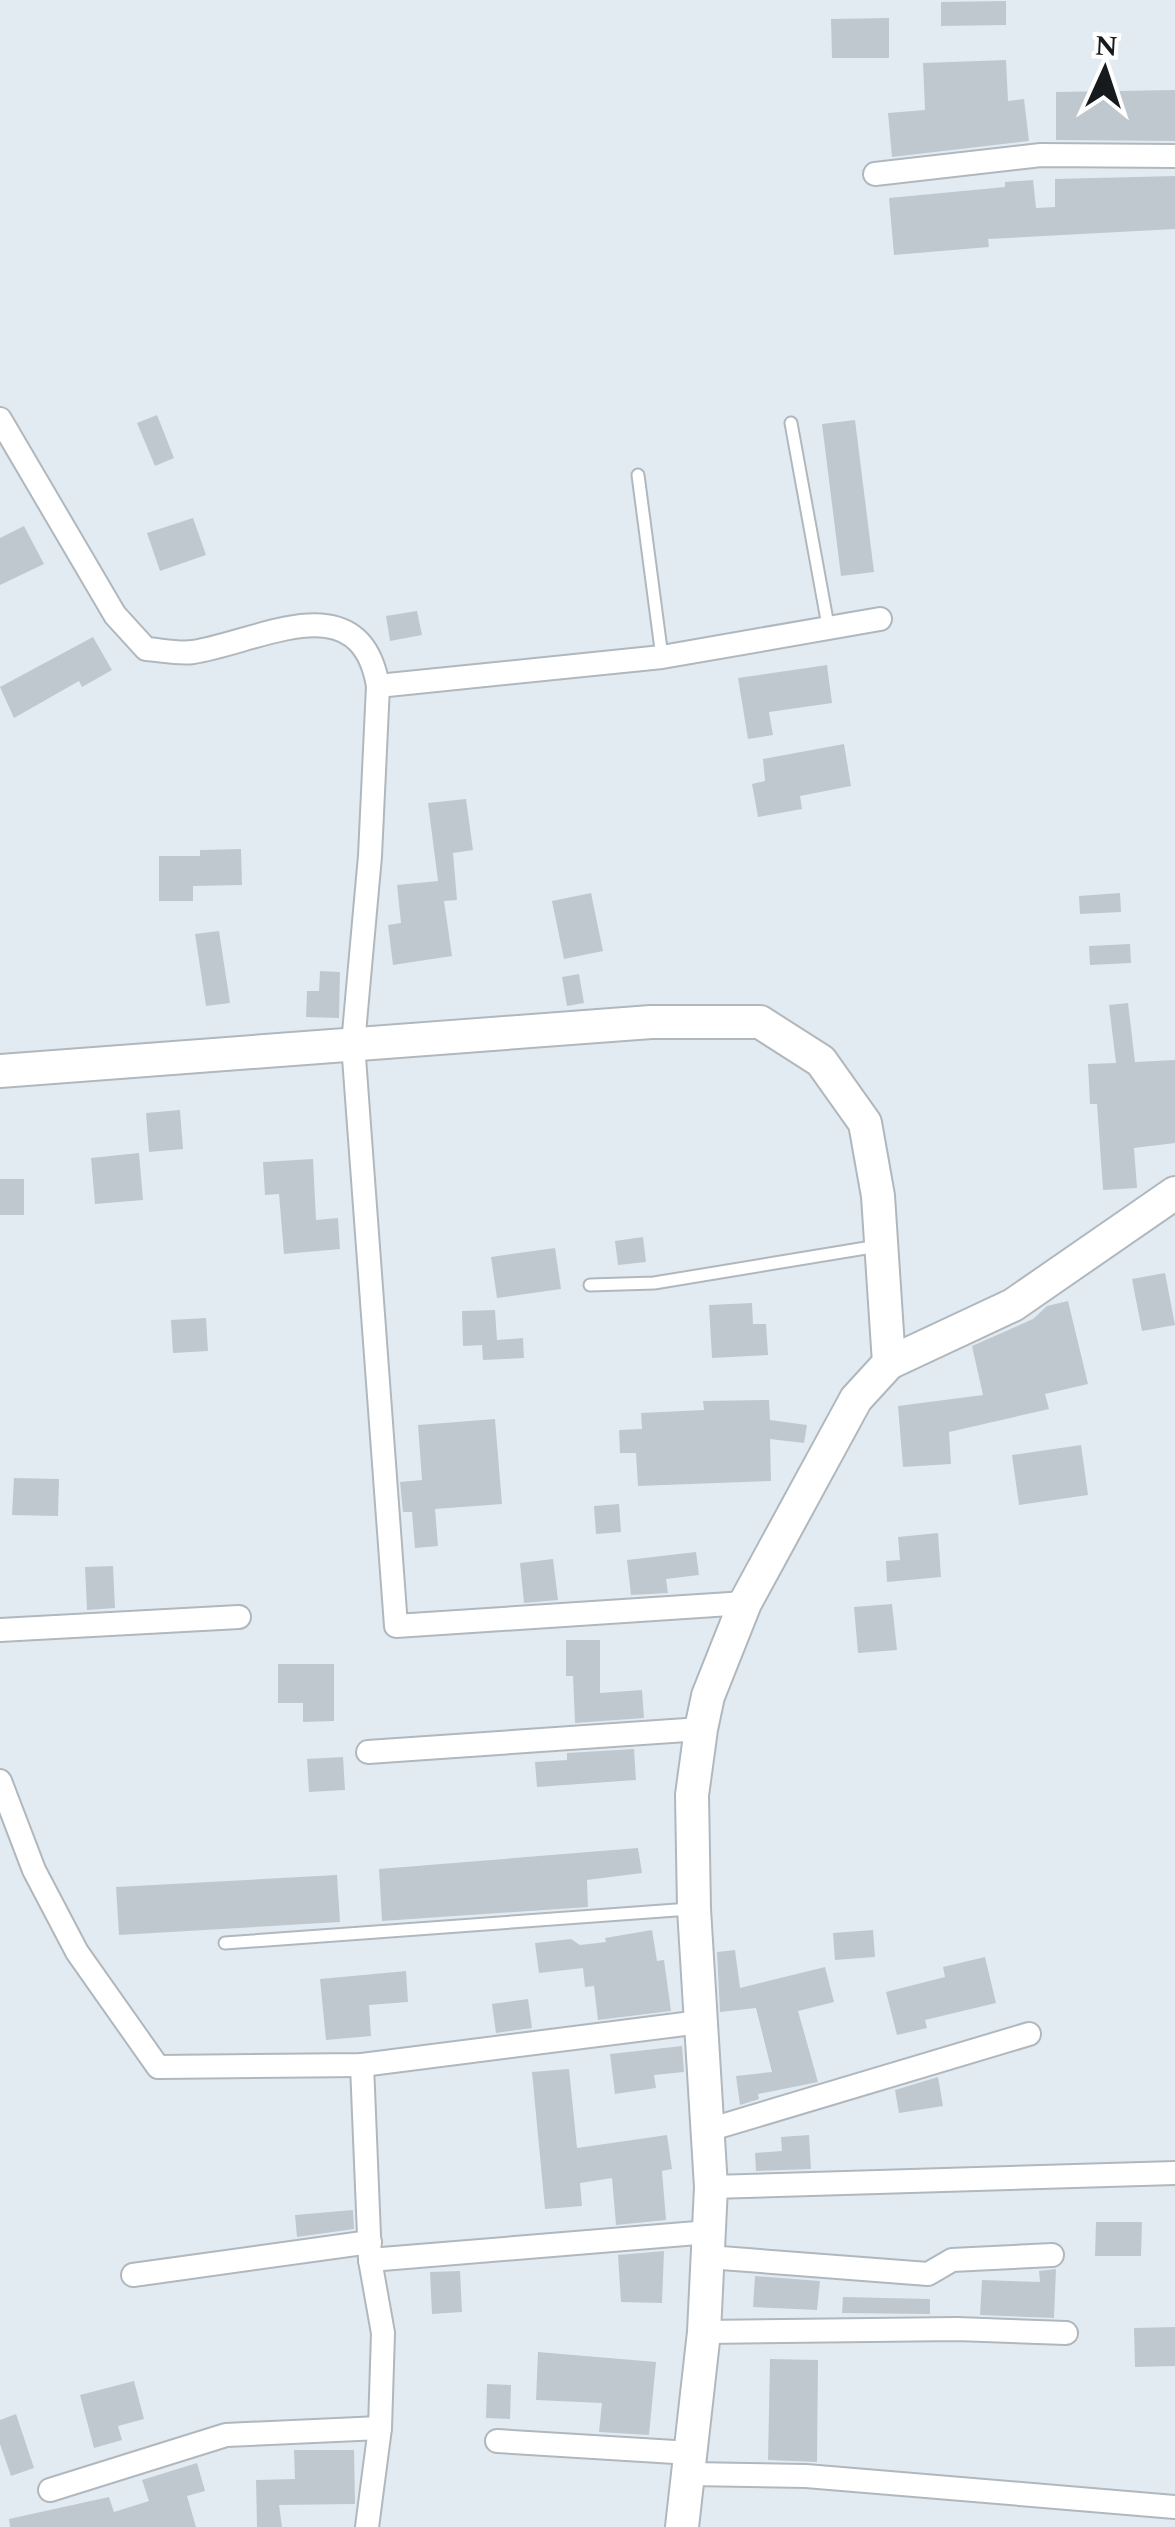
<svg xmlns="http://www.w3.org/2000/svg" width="1175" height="2527" font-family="Spectral,serif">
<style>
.building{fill:#c0c8cf}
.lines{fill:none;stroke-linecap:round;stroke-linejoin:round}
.lane-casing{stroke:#b0b8be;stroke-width:15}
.street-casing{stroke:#b0b8be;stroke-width:26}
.secondary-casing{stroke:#b0b8be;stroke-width:36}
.lane{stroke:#fff;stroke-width:11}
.street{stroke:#fff;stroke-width:22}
.secondary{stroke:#fff;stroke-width:32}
</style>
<rect width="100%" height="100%" fill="#e3ebf2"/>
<g class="building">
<polygon points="1006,1 1006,25 941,26 941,2"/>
<polygon points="889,18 889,58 832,58 831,19"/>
<polygon points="1006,60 1008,101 1024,99 1029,141 892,157 888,113 925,110 923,63"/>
<polygon points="1175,90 1175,141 1056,140 1056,92"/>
<polygon points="1175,176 1175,229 988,239 989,247 894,255 889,198 1005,187 1005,182 1033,180 1036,208 1055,207 1055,179"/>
<polygon points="157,415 174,458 155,466 137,423"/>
<polygon points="855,420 874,572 841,576 822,424"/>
<polygon points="193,518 206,555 160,571 147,533"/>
<polygon points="24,526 44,564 0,585 0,538"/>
<polygon points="417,611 422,635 390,641 386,616"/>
<polygon points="93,637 112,670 82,687 79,681 14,718 0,687"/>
<polygon points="827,665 832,703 769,712 773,735 748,739 738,678"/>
<polygon points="844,744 851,786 800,796 802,809 758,817 752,784 765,781 763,759"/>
<polygon points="466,799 473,850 453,853 457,900 444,901 452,956 393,965 388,925 401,923 397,885 438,881 428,803"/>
<polygon points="241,849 242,885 193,886 193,901 159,901 159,856 200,856 200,850"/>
<polygon points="591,893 603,951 564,959 552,901"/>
<polygon points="1120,893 1121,912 1080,914 1079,896"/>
<polygon points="219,931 230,1003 206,1006 195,934"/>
<polygon points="1130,944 1131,963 1090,965 1089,946"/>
<polygon points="320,971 340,972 339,1018 306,1017 307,991 319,991"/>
<polygon points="579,974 584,1003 567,1006 562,977"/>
<polygon points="1128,1003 1135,1062 1175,1060 1175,1143 1134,1148 1137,1188 1103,1190 1097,1104 1090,1104 1088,1064 1116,1063 1109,1005"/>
<polygon points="180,1110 183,1149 149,1152 146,1113"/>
<polygon points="139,1153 143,1200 95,1204 91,1158"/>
<polygon points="313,1159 316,1220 338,1218 340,1249 284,1254 279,1194 265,1195 263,1162"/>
<rect x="0" y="1179" width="24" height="36"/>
<polygon points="643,1237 646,1262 618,1265 615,1241"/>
<polygon points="555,1248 561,1289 497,1298 491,1257"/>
<polygon points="1165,1273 1175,1325 1142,1331 1132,1279"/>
<polygon points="1068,1301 1088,1384 1045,1394 1049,1409 949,1432 951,1464 903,1467 898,1406 983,1395 972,1346 1033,1319 1047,1306"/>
<polygon points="752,1303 753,1324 766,1324 768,1355 712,1358 709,1305"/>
<polygon points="495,1310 497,1340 523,1338 524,1358 483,1360 482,1345 463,1346 462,1311"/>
<polygon points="206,1318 208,1351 173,1353 171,1320"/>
<polygon points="769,1400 770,1420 807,1425 804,1443 770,1439 771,1481 638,1486 636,1453 620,1453 619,1430 642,1429 641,1413 704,1410 703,1401"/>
<polygon points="495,1419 502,1504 435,1509 438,1546 415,1548 412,1512 403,1512 400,1482 422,1480 418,1425"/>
<polygon points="1081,1445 1088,1495 1019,1505 1012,1455"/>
<polygon points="14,1478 59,1479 58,1516 12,1515"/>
<polygon points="619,1504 621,1532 596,1534 594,1506"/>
<polygon points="938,1533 941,1577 887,1582 886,1561 900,1560 898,1537"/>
<polygon points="696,1552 699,1575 666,1579 668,1593 631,1595 627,1560"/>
<polygon points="553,1559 558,1600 524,1603 520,1563"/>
<polygon points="113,1566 115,1608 87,1610 85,1567"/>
<polygon points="892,1604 897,1650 858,1653 854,1607"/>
<polygon points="566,1640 600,1640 600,1693 642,1690 644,1718 575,1723 573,1676 566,1676"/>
<polygon points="278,1664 334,1664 334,1721 303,1722 303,1703 278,1703"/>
<polygon points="634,1749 636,1780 537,1787 535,1762 567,1760 567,1753"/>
<polygon points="343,1757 345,1790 309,1792 307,1759"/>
<polygon points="638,1848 642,1873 587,1880 588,1907 382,1921 379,1869"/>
<polygon points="337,1875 340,1922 119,1935 116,1887"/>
<polygon points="652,1930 657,1961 664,1960 671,2011 598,2020 594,1986 585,1987 583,1968 539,1973 535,1943 571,1939 580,1945 606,1942 605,1938"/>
<polygon points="873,1930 875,1957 835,1960 833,1933"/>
<polygon points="735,1950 740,1988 825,1967 834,2002 798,2011 818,2082 758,2094 759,2099 740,2105 736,2076 772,2072 756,2008 720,2012 717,1952"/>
<polygon points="985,1957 996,2003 925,2020 927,2028 897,2035 886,1992 945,1977 943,1967"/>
<polygon points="406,1971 408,2002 369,2005 371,2036 326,2040 320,1979"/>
<polygon points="528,1999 532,2028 496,2033 492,2004"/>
<polygon points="682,2046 684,2072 654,2075 656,2088 615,2094 610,2054"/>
<polygon points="569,2069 577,2148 667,2135 672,2169 662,2171 666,2220 616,2225 612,2178 580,2183 582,2206 545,2209 532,2072"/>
<polygon points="938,2077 943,2106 899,2113 895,2090"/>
<polygon points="809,2135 811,2169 756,2171 755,2153 782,2151 781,2137"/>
<polygon points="353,2210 354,2229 297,2237 295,2215"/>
<polygon points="1096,2222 1142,2222 1141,2256 1095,2256"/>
<polygon points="664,2251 662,2303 621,2302 618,2255"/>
<polygon points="1056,2269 1054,2318 980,2315 982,2280 1040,2282 1039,2271"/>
<polygon points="460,2271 462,2312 432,2314 430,2272"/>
<polygon points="755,2276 820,2281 817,2310 753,2307"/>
<polygon points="843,2297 930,2299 930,2314 842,2313"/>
<polygon points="1175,2327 1175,2366 1135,2367 1134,2328"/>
<polygon points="538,2352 656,2362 649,2435 599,2432 602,2403 536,2400"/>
<polygon points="770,2359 818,2360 817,2462 768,2460"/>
<polygon points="134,2381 144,2419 118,2426 122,2440 94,2448 80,2395"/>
<polygon points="487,2384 511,2385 510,2419 486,2418"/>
<polygon points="16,2414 34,2468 11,2476 0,2444 0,2420"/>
<polygon points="294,2450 354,2450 355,2504 279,2505 282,2527 257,2527 256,2480 295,2479"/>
<polygon points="197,2463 205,2491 187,2496 196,2527 10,2527 9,2519 109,2497 114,2512 149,2501 142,2480"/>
</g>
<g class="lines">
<defs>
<g id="lane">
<polyline points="791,423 829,631"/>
<polyline points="638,475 662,657"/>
<polyline points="590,1285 654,1283 878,1246"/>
<polyline points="225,1943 690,1909"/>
</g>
<g id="street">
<polyline points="875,174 1041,155 1175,156"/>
<path d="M0,419L115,615L146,649C161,650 178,654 193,652C259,642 360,581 378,686L370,856L353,1044L396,1626L745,1603"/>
<polyline points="378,686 662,657 880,619"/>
<polyline points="0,1630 239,1617"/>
<polyline points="368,1752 701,1729"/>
<polyline points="0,1781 34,1870 77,1952 158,2067 362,2065 700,2022"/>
<polyline points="362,2065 370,2260 383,2333 380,2428 367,2527"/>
<polyline points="708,2130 1029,2034"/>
<polyline points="711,2187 1175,2173"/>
<polyline points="708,2257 928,2274 952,2260 1052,2255"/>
<polyline points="370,2260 709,2232"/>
<polyline points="133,2275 370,2242"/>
<polyline points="704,2332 957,2329 1066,2333"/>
<polyline points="497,2441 691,2453"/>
<polyline points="689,2474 806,2476 1175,2507"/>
<polyline points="50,2490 226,2435 380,2428"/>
</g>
<g id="secondary">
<polyline points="0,1071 651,1022 760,1022 821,1061 865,1123 878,1196 889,1363 856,1399 745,1603 708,1696 701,1729 692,1795 694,1909 711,2187 704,2332 682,2527"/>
<polyline points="889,1363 1013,1305 1175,1193"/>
</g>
</defs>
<use href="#lane" class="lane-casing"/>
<use href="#street" class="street-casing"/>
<use href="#secondary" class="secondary-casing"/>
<use href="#lane" class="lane"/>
<use href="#street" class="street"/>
<use href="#secondary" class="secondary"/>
</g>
<g transform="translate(1105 70) rotate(3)" stroke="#ffffff" stroke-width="8" paint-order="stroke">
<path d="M0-8L18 38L0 25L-18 38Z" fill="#171a1d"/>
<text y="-15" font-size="28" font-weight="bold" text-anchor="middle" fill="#171a1d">N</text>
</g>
</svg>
